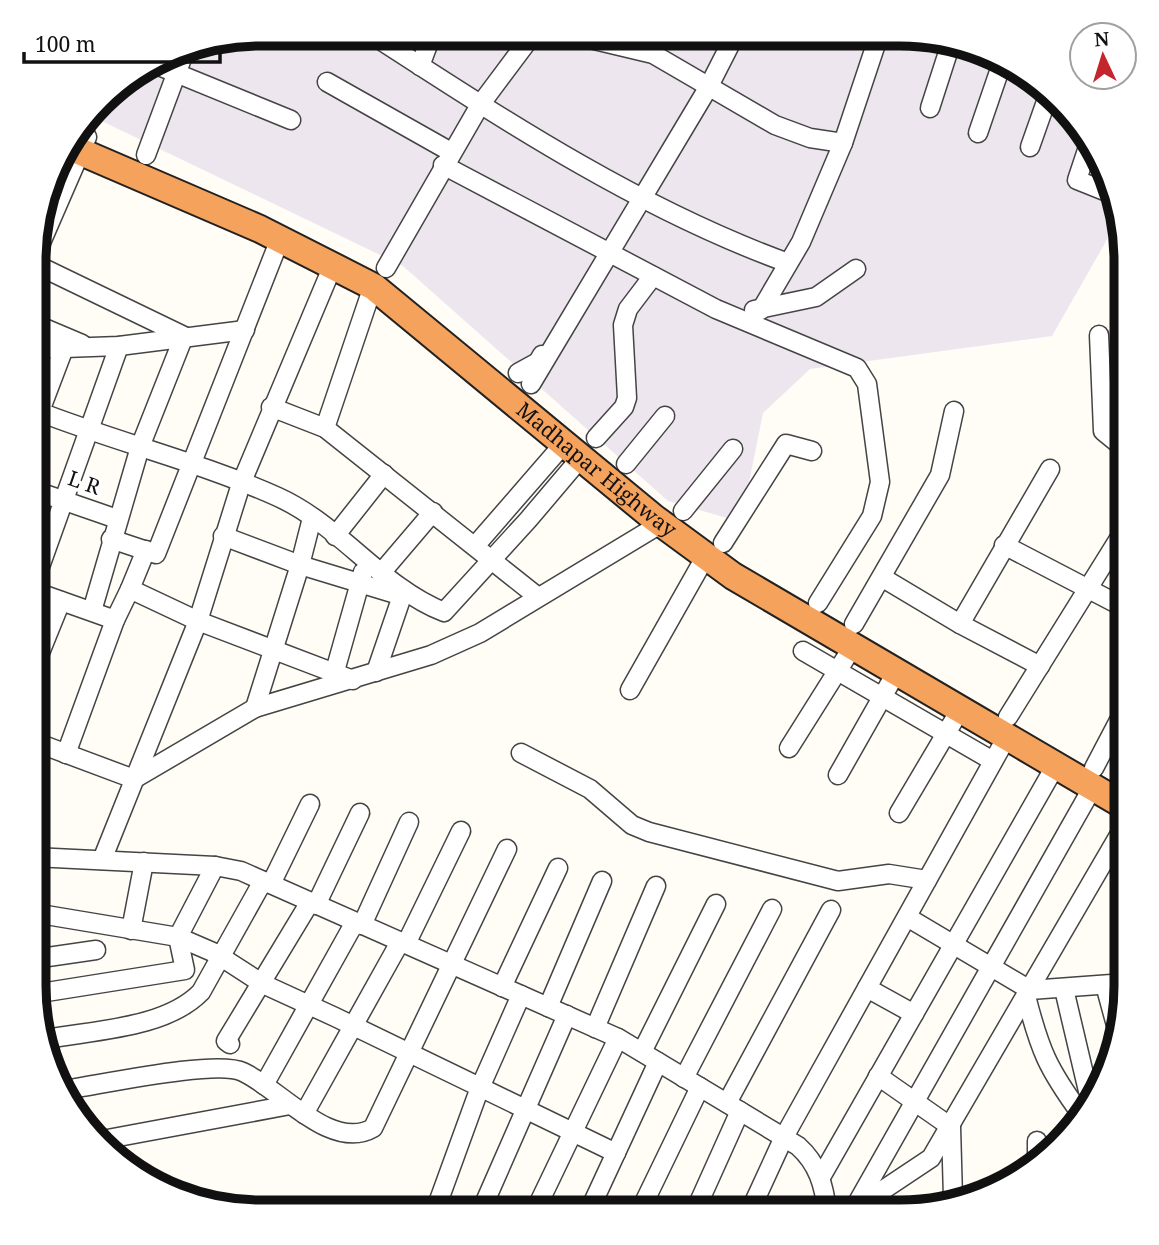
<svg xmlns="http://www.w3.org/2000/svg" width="1159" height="1245" font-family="'Noto Serif',serif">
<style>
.industrial{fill:#eee6ef}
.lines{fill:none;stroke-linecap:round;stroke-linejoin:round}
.minor-casing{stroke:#444;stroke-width:21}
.highway-casing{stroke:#222;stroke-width:30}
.minor{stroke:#fff;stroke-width:18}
.highway{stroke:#f5a25d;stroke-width:26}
.labels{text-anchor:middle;stroke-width:7;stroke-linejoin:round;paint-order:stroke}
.street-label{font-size:21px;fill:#111;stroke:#fff}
.rim{fill:none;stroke:#111;stroke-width:9}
</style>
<rect width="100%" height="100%" fill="#fffdf5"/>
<polygon class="industrial" points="259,33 929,35 1013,64 1087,133 1117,222 1052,336 810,369 763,413 741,522 668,501 403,266 89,115 110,89 186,45"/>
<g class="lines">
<defs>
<g id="minor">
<path d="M371,34C504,120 639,209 788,263"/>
<polyline points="569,34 653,54 775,125 810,138 843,143"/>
<polyline points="917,35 982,53"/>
<polyline points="154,64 291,120"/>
<polyline points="420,66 432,34"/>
<polyline points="327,82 451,152"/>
<polyline points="930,108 950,46"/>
<polyline points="978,133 1003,60"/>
<polyline points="1090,141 1077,180 1107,192"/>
<polyline points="1030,147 1048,96"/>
<polyline points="146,155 187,45"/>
<polyline points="443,165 716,309 857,368 867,384 880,482 872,516 818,603"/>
<polyline points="37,252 87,137"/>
<polyline points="37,265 184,336 140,447 92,611"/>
<polyline points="386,268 480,105 533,34"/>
<polyline points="754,310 816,297 856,269"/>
<polyline points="761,310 801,242 843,143 879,35"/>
<polyline points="37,325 82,344"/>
<polyline points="1099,335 1103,431 1125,449"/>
<polyline points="37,349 119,346 245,330"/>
<polyline points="518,373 538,362 542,355"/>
<polyline points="531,384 708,88 735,35"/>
<polyline points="271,407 325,428 538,597"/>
<path d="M37,411C116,442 200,462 278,497C340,525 381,587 444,612L528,520L578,461"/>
<polyline points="37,419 64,348"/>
<polyline points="325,428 371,292"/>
<polyline points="596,438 624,407 627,398 623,325 628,309 653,276"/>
<polyline points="626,464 665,416"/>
<polyline points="36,491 117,519"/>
<polyline points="683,511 733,449"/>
<polyline points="223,536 300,565 402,596"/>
<polyline points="335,536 384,474"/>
<polyline points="111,539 156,554 278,244"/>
<polyline points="723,543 786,444 812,451"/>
<polyline points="1004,545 1125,608"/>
<polyline points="475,546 561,447"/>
<polyline points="381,573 433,512"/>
<polyline points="36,578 119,346"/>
<polyline points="883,578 960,624 1040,666"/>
<polyline points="130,589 146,550"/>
<polyline points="36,592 115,620 130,589 198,621 353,680"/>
<polyline points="854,624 940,475 954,411"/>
<polyline points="960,624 1050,469"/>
<polyline points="803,651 993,761"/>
<polyline points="35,665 61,601"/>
<polyline points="335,671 363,572"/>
<polyline points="376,672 402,596"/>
<polyline points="630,690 703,561"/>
<polyline points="255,708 300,565 312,518"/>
<polyline points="1008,717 1125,529"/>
<polyline points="35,742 134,779 255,708 431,655 480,633 657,526"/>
<polyline points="789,748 850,651"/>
<polyline points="521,753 590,789 632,825 649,832 838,881 889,874 927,880"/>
<polyline points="66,754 115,620"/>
<polyline points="1094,768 1125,709"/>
<polyline points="35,769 44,746"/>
<polyline points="838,775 893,678"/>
<polyline points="899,813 957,715"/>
<polyline points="1118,841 1125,935"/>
<path d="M34,857L215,866L241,871L618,1038L798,1146C818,1164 824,1185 827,1211"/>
<polyline points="102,860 198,621 241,484 331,270"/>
<polyline points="271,884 310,804"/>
<polyline points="316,905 360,813"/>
<polyline points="34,913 178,937 215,953 263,984 335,1017 616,1153"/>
<polyline points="907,917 1030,990 1125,983"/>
<polyline points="362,925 409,822"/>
<polyline points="131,930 144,862"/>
<polyline points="406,944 461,831"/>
<polyline points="34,959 96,950"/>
<polyline points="1105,985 1117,1029"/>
<polyline points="502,987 558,868"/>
<polyline points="867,988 914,1014"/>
<polyline points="1064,989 1088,1091"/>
<polyline points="34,994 185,970 178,937 215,866"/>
<path d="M1026,996C1040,1051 1048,1069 1081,1114"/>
<polyline points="548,1007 602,881"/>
<polyline points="595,1028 656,886"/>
<path d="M47,1039C96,1030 166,1028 201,992L263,881"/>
<polyline points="230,1044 226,1041 310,902"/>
<polyline points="642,1052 716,904"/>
<polyline points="878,1076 951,1127 953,1198"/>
<polyline points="684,1078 772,909"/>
<polyline points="264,1085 355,922"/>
<path d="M64,1090C100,1085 216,1059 243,1072C280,1089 331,1152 373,1128L507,849"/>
<polyline points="727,1103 831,910"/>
<polyline points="304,1114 400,942"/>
<polyline points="102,1140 290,1105"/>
<polyline points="1037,1141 1037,1161"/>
<polyline points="821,1177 1053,770"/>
<polyline points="855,1207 1090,792"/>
<polyline points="435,1211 479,1090 521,995"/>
<polyline points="481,1211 567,1015"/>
<polyline points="535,1211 618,1038"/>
<polyline points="589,1211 658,1062"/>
<polyline points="640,1211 700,1087"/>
<polyline points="695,1211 740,1111"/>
<polyline points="750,1211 784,1137 1004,742"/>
<polyline points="842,1211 853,1210 931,1158 1125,825"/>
</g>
<g id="highway">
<path id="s1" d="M65,145L260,229L374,287L654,518L733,576L1125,806"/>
</g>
</defs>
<use href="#minor" class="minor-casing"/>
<use href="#highway" class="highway-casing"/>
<use href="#minor" class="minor"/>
<use href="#highway" class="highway"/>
</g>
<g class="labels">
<g class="street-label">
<text dy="7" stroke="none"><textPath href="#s1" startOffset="628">Madhapar Highway</textPath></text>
<text transform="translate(84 483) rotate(19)" y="7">L R</text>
</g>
</g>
<path d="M0 0H1159V1245H0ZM260 46H900A214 214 0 0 1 1114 260V986A214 214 0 0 1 900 1200H260A214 214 0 0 1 46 986V260A214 214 0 0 1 260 46Z" fill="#fff" fill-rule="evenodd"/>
<path class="rim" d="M260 46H900A214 214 0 0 1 1114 260V986A214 214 0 0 1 900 1200H260A214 214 0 0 1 46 986V260A214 214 0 0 1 260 46Z"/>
<g transform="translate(1103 56) rotate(356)"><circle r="33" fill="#ffffff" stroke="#a0a0a0" stroke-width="2"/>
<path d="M0-5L12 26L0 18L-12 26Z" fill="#c4262e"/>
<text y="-10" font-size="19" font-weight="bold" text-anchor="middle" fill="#111111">N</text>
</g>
<path d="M24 52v10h196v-10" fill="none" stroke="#111111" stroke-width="3.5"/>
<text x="35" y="52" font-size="21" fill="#111111" stroke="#ffffff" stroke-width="5" paint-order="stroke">100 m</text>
</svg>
